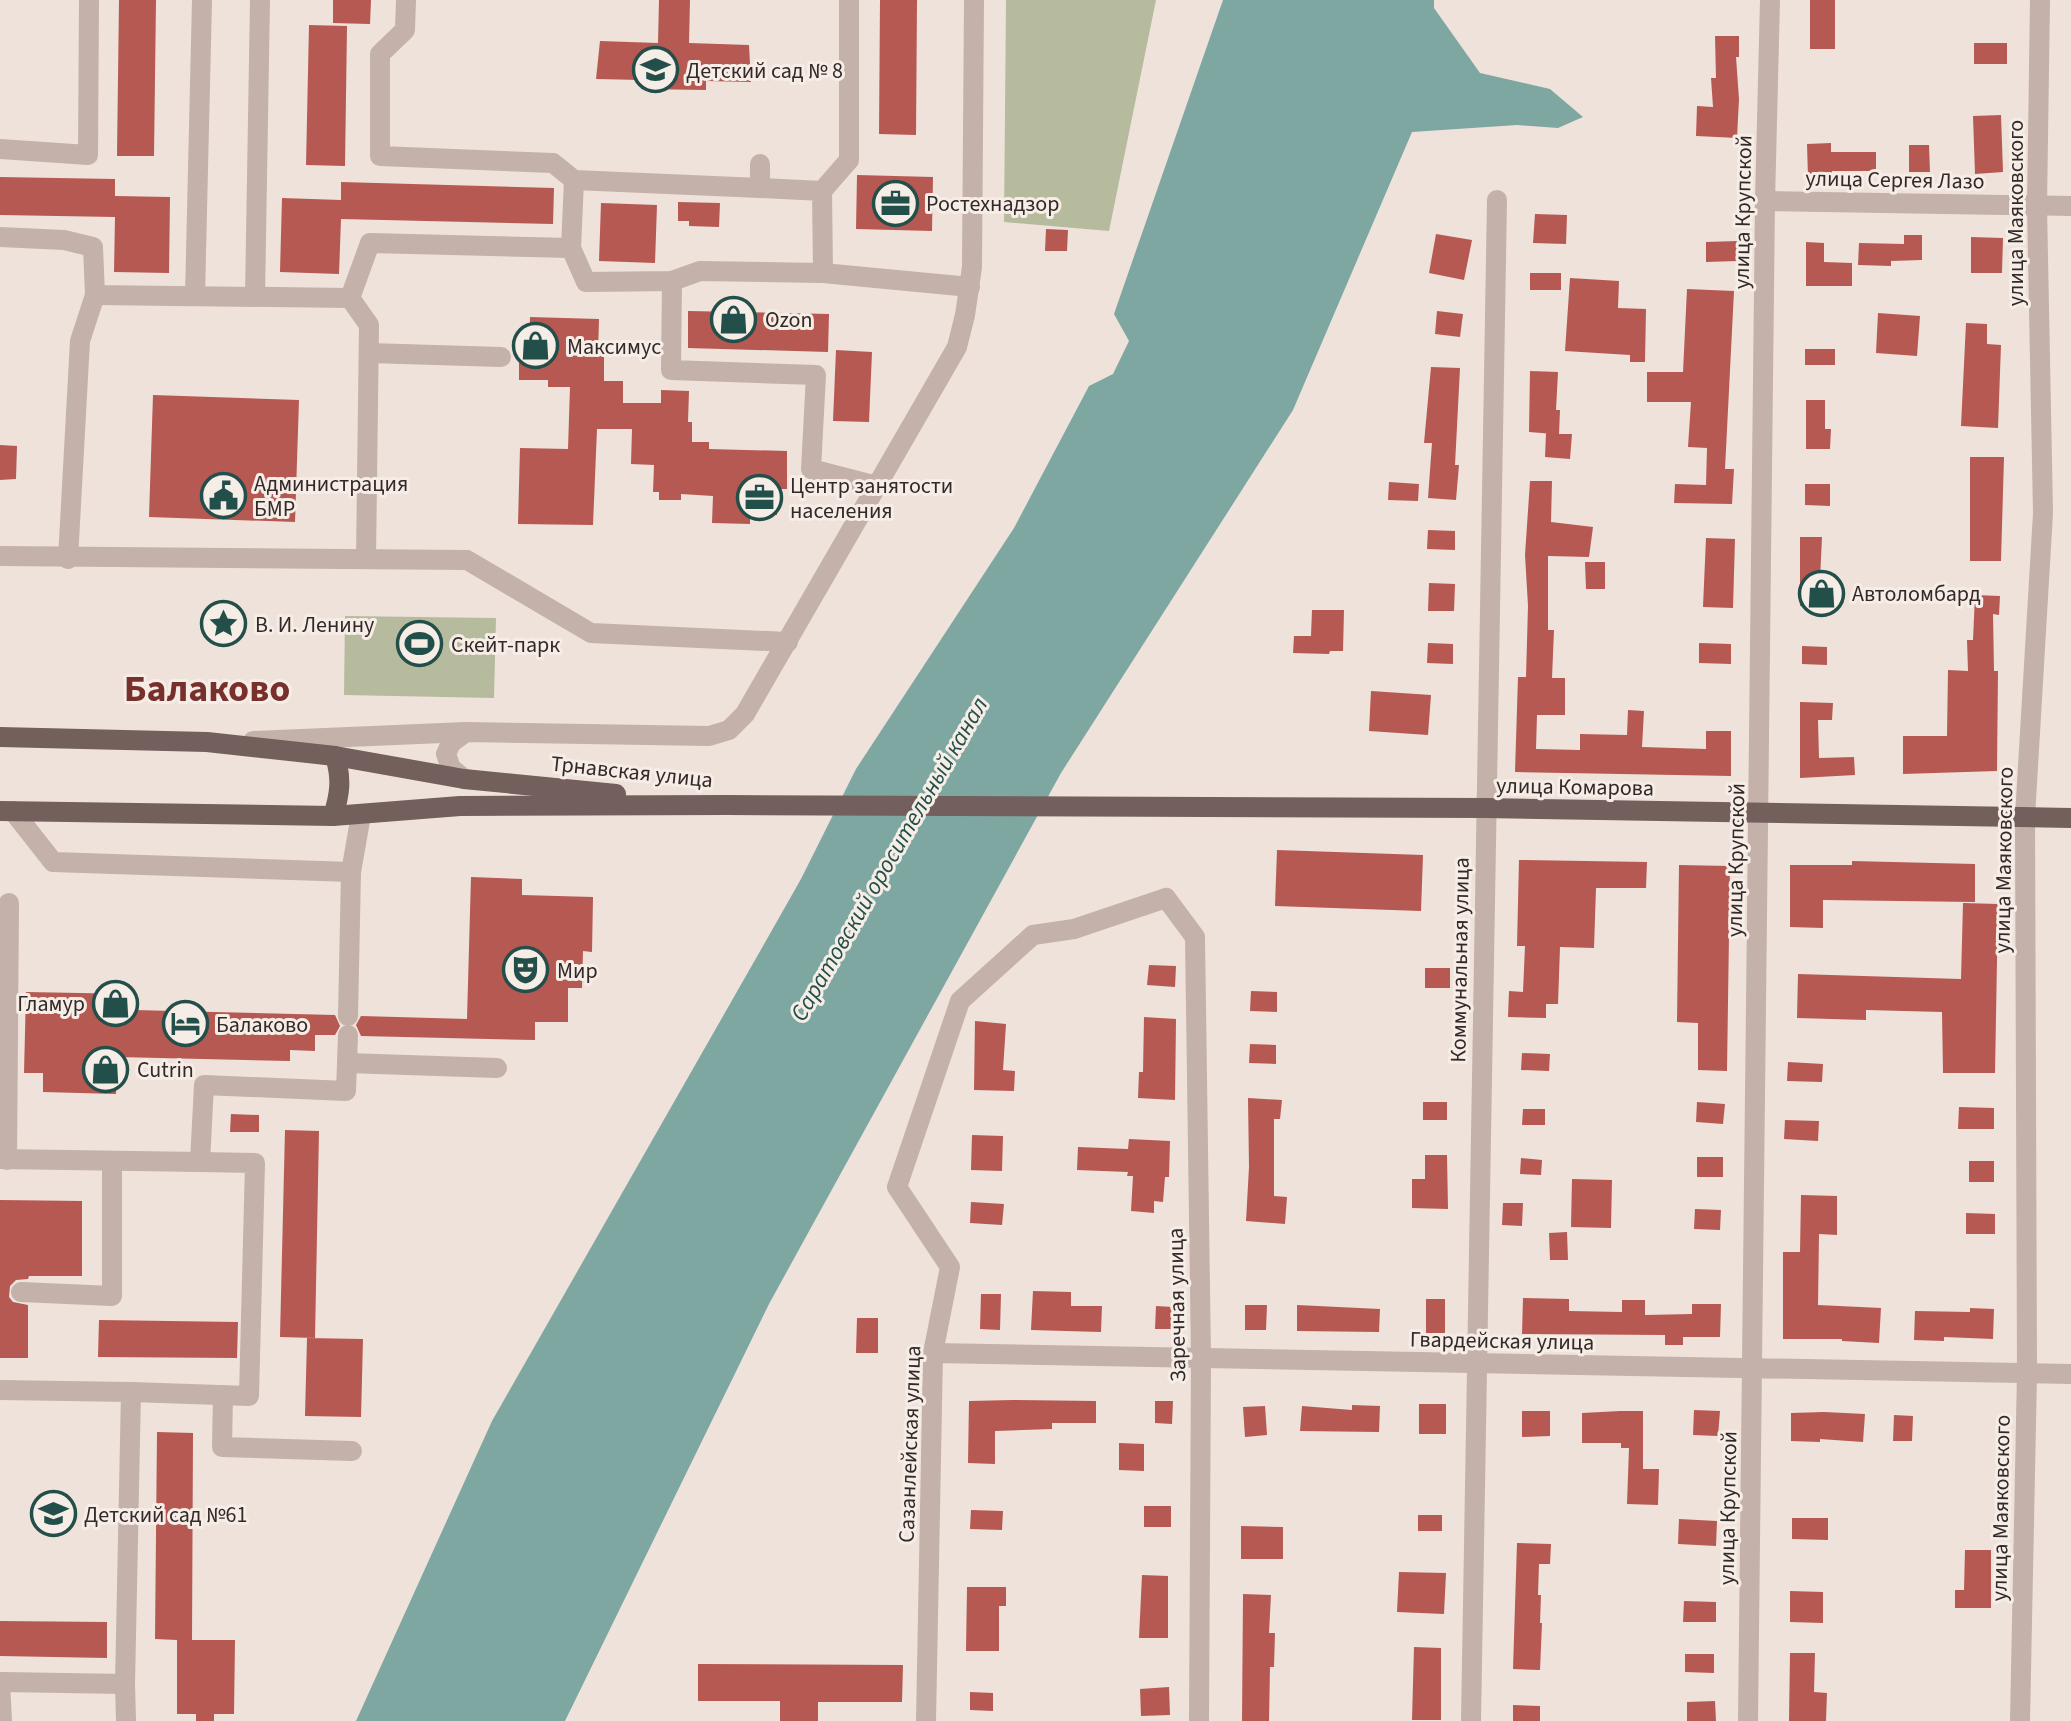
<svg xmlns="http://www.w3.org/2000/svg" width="2071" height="1721" font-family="'Source Sans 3',sans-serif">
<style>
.green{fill:#b6bb9d}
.water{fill:#7ea7a2}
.building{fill:#b65952}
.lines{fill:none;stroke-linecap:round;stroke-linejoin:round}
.minor{stroke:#c4b1a9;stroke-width:20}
.major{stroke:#735f5b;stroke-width:20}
.labels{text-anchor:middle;stroke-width:6;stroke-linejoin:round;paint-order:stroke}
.poi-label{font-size:22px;fill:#332928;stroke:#f6ede7;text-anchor:start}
.street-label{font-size:22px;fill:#332928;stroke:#f6ede7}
.water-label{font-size:24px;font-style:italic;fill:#234f4a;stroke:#f6ede7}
.town-label{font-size:38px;font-weight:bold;fill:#77302b;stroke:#f6ede7}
</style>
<rect width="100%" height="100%" fill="#eee2db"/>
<g class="green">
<polygon points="1006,0 1156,0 1109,231 1004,222"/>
<polygon points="345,616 496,618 494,698 344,695"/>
</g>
<polygon class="water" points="1223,0 1434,0 1434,8 1480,73 1550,89 1583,117 1558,128 1517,125 1412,132 1293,410 1061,773 769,1304 565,1721 356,1721 492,1421 763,946 801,879 856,769 1014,528 1089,386 1113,374 1129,341 1114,314"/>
<g class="building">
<polygon points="119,0 156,0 154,156 117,156"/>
<polygon points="333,0 371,0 370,24 333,23"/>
<polygon points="659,0 690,0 689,43 749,45 751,82 706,81 706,90 641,89 641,80 596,79 600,41 658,43"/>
<polygon points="880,0 917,0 916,135 879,134"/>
<rect x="1810" y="0" width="25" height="49"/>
<polygon points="309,25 347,26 345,166 306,165"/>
<polygon points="1715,36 1739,36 1739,57 1736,57 1739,99 1737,138 1696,136 1697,106 1713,107 1711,78 1716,78"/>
<rect x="1974" y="43" width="33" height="21"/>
<polygon points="2001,115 2003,172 1975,174 1973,116"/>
<polygon points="1831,143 1831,152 1876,152 1876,171 1832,171 1832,177 1808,177 1807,144"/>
<polygon points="1909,145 1929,145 1930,172 1909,172"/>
<polygon points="857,175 933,177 932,231 856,229"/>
<polygon points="0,177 115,179 115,196 170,197 169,273 114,272 115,217 0,215"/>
<polygon points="341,182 554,188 553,224 341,219 339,274 280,272 282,198 341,200"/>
<polygon points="678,202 720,203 719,227 689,226 689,221 678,221"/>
<polygon points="601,203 657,205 655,263 599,261"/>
<polygon points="1535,214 1567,215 1566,244 1533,243"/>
<polygon points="1046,229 1068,230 1067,251 1045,251"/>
<polygon points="1436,234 1472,240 1464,280 1429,273"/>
<polygon points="1904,235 1922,235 1922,260 1891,261 1891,266 1858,265 1859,243 1904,244"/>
<polygon points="1971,237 2003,238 2002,273 1971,273"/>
<polygon points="1737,241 1737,261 1706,262 1706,242"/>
<polygon points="1806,242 1824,243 1824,262 1852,263 1852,286 1806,286"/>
<rect x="1530" y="273" width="31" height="17"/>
<polygon points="1570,278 1619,281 1618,308 1646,309 1645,362 1630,362 1630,355 1565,351"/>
<polygon points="1687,289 1734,291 1725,469 1734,469 1732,504 1674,503 1675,484 1706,485 1707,448 1688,447 1691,402 1647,402 1647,372 1683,372"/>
<polygon points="688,311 829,314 828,352 688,348"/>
<polygon points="1437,311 1463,314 1460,337 1435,334"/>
<polygon points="1878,313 1920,316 1917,356 1876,353"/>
<polygon points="530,317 599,319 598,354 604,354 604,381 623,381 623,403 661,403 661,390 689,391 688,422 692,422 692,442 709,442 709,449 787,451 787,489 778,489 777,515 750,514 750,524 712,523 713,496 681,494 681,500 659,500 659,492 653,492 654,465 631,464 632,429 597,429 593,525 518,524 520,448 568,449 570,387 548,387 548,380 519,380 519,363 529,363"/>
<polygon points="1966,323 1987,324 1987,344 2001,345 1998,428 1961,426"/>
<rect x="1805" y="349" width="30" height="16"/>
<polygon points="836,350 872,352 869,422 833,421"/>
<polygon points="1431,367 1460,368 1455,465 1459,465 1456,500 1428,498 1432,443 1424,443"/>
<polygon points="1530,371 1558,372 1556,410 1560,410 1559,434 1572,434 1570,459 1545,457 1546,433 1554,434 1529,432"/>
<polygon points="153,395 299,400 295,522 149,517"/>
<polygon points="1806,400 1825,400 1825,429 1831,429 1830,449 1806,449"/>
<polygon points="0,445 17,446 16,479 0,480"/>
<polygon points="1970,457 2004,457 2001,561 1970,561"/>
<polygon points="1530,481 1552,481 1551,522 1593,527 1589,557 1548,556 1548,630 1554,630 1552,678 1565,678 1565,715 1537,715 1536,749 1580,750 1580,734 1627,735 1628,710 1644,711 1642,747 1706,749 1706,731 1731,731 1731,776 1515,772 1518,677 1526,677 1528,606 1525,555"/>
<polygon points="1389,482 1419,484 1418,501 1388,500"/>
<polygon points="1805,484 1830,484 1830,506 1805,505"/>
<polygon points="1428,530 1455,531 1455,550 1427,549"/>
<polygon points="1800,537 1822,537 1820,580 1841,581 1841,607 1800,606"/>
<polygon points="1706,538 1735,539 1733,608 1703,607"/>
<polygon points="1585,562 1605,562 1605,589 1586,589"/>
<polygon points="1429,583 1455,584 1454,611 1428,611"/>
<polygon points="1975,595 2000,596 1999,615 1993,614 1994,671 1998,671 1997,771 1903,774 1903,736 1947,736 1948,670 1968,671 1967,640 1973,640"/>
<polygon points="1312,610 1344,610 1343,651 1330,651 1329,654 1293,653 1294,636 1311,636"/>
<polygon points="1428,643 1453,644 1453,664 1427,663"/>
<polygon points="1699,643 1731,644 1731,664 1699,663"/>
<polygon points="1802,646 1827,647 1827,665 1802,664"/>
<polygon points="1371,691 1431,695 1428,735 1369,731"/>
<polygon points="1800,702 1833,703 1832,720 1818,720 1819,758 1854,757 1855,775 1800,778"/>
<polygon points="1277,850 1423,855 1421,911 1275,906"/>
<polygon points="1519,860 1647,862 1646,888 1596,888 1594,948 1560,947 1558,1004 1546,1004 1546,1018 1508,1017 1509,991 1523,992 1525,946 1517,946"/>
<polygon points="1852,861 1975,864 1975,902 1823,900 1823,928 1790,927 1790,865 1852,865"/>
<polygon points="1679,865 1730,866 1727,1071 1698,1070 1698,1023 1677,1022"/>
<polygon points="471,877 522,879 522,895 593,897 592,952 583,951 582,988 568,988 568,1022 535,1022 535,1040 361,1036 356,1025 361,1016 467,1019"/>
<polygon points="1963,903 1998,904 1995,1073 1943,1073 1942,1012 1866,1010 1866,1020 1797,1018 1798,974 1961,979"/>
<polygon points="1149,965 1176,966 1175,987 1147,985"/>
<rect x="1425" y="968" width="25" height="20"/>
<polygon points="1251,991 1277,992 1277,1012 1250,1011"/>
<polygon points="26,992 134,994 134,1010 335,1015 340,1026 335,1035 315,1035 315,1051 290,1050 290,1061 117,1057 116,1094 43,1092 43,1073 24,1073"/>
<polygon points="1144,1017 1176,1019 1175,1100 1138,1098 1139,1072 1143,1072"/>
<polygon points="975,1021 1006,1024 1003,1070 1015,1071 1014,1091 974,1090"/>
<polygon points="1250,1044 1276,1045 1276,1064 1249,1063"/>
<polygon points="1522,1053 1550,1054 1549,1071 1521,1070"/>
<polygon points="1788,1062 1823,1064 1822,1082 1787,1081"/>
<polygon points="1248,1098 1282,1100 1280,1119 1274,1119 1274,1196 1287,1197 1285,1224 1246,1221 1249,1167"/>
<rect x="1423" y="1102" width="24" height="18"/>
<polygon points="1697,1102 1725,1104 1723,1124 1696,1122"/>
<polygon points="1959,1107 1994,1108 1994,1129 1958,1129"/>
<polygon points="1523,1109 1545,1109 1545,1125 1522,1125"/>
<polygon points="231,1114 259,1115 259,1132 230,1132"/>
<polygon points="1785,1120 1819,1121 1818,1141 1784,1139"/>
<polygon points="285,1130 319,1131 315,1338 280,1337"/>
<polygon points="972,1135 1003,1136 1002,1171 971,1170"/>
<polygon points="1129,1139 1170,1141 1169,1177 1165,1177 1163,1202 1154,1201 1154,1213 1131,1211 1133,1176 1127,1176 1128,1172 1077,1170 1078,1147 1128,1149"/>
<polygon points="1425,1155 1447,1155 1448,1209 1412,1208 1412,1179 1425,1179"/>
<rect x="1697" y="1157" width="26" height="20"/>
<polygon points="1521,1158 1542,1160 1541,1175 1520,1174"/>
<rect x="1969" y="1161" width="25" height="21"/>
<polygon points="1572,1179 1612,1180 1611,1228 1571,1227"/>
<polygon points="1801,1195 1837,1196 1837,1235 1819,1234 1818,1305 1881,1308 1879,1343 1842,1341 1842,1339 1783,1339 1783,1252 1800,1252"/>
<polygon points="0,1200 82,1201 82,1276 29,1276 28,1279 16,1280 10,1286 9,1297 13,1302 28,1305 28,1358 0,1358"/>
<polygon points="971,1202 1004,1204 1002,1225 970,1223"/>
<polygon points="1503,1203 1523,1203 1522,1226 1502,1225"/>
<polygon points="1695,1209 1721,1210 1720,1230 1694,1229"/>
<polygon points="1966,1213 1995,1214 1995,1234 1966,1234"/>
<polygon points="1567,1232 1568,1260 1550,1260 1549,1233"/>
<polygon points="1033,1291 1071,1292 1071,1306 1102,1306 1101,1332 1031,1330"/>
<polygon points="981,1294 1001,1294 1000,1330 980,1329"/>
<polygon points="1523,1298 1569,1299 1569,1311 1622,1312 1622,1300 1645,1300 1645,1315 1692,1314 1692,1304 1721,1304 1720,1337 1683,1337 1683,1345 1665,1345 1665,1335 1522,1334"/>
<rect x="1426" y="1299" width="19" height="34"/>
<polygon points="1245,1305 1267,1305 1266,1330 1245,1330"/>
<polygon points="1297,1305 1380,1309 1379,1332 1297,1331"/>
<polygon points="1156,1306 1173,1307 1173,1329 1155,1329"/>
<polygon points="1970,1308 1994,1309 1993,1339 1944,1337 1944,1341 1914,1340 1915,1311 1970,1312"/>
<polygon points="857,1318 878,1318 878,1353 856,1353"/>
<polygon points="99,1320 238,1322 237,1358 98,1357"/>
<polygon points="307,1338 363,1339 361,1417 305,1416"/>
<polygon points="1013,1400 1096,1401 1096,1423 1052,1423 1052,1429 995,1431 995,1464 968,1463 969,1401"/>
<polygon points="1155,1401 1173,1401 1172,1424 1155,1423"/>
<rect x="1419" y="1404" width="27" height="30"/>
<polygon points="1352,1405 1380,1406 1379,1432 1300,1431 1302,1406 1352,1410"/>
<polygon points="1265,1406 1267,1435 1245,1437 1243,1407"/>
<polygon points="1694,1410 1720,1411 1718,1436 1693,1435"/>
<polygon points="1522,1411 1550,1411 1550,1436 1522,1437"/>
<polygon points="1620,1411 1643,1411 1643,1469 1659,1469 1658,1505 1627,1504 1629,1448 1621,1448 1621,1443 1582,1443 1582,1413"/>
<polygon points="1824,1412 1865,1414 1863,1442 1820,1439 1820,1442 1791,1441 1791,1413"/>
<polygon points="1894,1415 1913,1416 1912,1441 1893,1441"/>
<polygon points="157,1432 193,1433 192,1640 235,1640 234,1714 214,1714 214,1721 196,1721 196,1714 177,1714 177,1640 155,1639"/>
<polygon points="1119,1443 1144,1444 1144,1471 1119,1470"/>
<rect x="1144" y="1506" width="27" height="21"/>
<polygon points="971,1510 1003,1511 1002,1530 970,1529"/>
<rect x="1418" y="1515" width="24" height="16"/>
<polygon points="1792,1518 1828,1518 1828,1540 1792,1539"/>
<polygon points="1679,1519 1717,1521 1716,1546 1678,1544"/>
<polygon points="1241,1526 1283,1527 1283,1559 1241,1559"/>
<polygon points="1517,1543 1551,1544 1550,1564 1539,1564 1538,1595 1541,1595 1540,1623 1542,1623 1540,1670 1513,1669"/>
<polygon points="1965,1550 1991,1550 1991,1608 1955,1608 1955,1590 1964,1590"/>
<polygon points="1399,1572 1446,1573 1444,1614 1397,1612"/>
<polygon points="1142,1575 1168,1576 1168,1638 1139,1638"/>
<polygon points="967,1587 1006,1587 1006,1606 999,1606 999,1651 966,1651"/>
<polygon points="1790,1591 1823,1592 1823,1623 1790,1622"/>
<polygon points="1243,1594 1271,1595 1269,1633 1275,1633 1274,1667 1270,1667 1269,1721 1242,1721"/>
<polygon points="1684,1601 1716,1602 1716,1622 1683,1622"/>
<polygon points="0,1621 107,1622 107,1658 0,1656"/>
<polygon points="1414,1647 1441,1648 1441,1720 1412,1720"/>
<polygon points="1790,1653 1815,1653 1814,1692 1827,1693 1826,1721 1789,1721"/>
<polygon points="1685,1654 1714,1654 1714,1673 1685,1672"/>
<polygon points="698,1664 903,1665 902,1702 818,1702 818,1721 780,1721 780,1701 698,1701"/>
<polygon points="1169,1687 1170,1715 1141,1716 1140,1689"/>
<polygon points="970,1692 993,1693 993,1711 970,1710"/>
<polygon points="1715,1701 1716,1721 1687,1721 1687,1702"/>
<polygon points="1513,1705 1540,1706 1540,1721 1513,1721"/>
</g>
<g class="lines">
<g class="minor">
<polyline points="406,0 405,30 380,54 380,156 553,163 574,180 760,188"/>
<polyline points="0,149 88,155 89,0"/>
<polyline points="760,164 760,188 822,191 823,273"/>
<polyline points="822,191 849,160 849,0"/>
<polyline points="1765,201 2071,206"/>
<polyline points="0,237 64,240 93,247 95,295 350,298 370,243 571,248 586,282 672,281 700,271 823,273 970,287"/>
<polyline points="571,248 574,180"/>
<polyline points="672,281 671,370 816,375 811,469 877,486"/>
<polyline points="195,296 202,0"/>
<polyline points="255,297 260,0"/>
<polyline points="350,298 369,325 366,559"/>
<polyline points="369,353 501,357"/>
<polyline points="0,556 467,560 591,633 788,642"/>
<polyline points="68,559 80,341 95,295"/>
<polyline points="253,741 466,732 709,736 729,730 745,714 957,347 965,315 972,267 974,0"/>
<polyline points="464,779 451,768 446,754 451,743 466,732"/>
<polyline points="13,811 53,862 351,872 361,815"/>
<polyline points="348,1016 351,872"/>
<polyline points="347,1063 497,1068"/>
<polyline points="0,1159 200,1162 204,1085 346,1091 348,1035"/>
<polyline points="7,1160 9,903"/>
<polyline points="21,1292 112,1296 112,1161"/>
<polyline points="933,1353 2071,1374"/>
<polyline points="0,1390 131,1392 125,1684 2,1682"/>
<polyline points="131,1392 249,1396 255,1163 200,1162"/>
<polyline points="223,1395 222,1447 352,1451"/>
<polyline points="0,1682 2,1721"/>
<polyline points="125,1684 126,1721"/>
<polyline points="926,1721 933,1353 950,1267 897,1187 960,1001 1033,935 1074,929 1166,898 1195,937 1201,1359 1199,1721"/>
<polyline points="1471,1721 1497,200"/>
<polyline points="1748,1721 1765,201 1770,0"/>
<polyline points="2020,1721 2027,1373 2025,817 2043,513 2037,206 2040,0"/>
</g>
<g class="major">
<polyline points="0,737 207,742 335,756 464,779 616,794"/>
<polyline points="0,811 333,816 460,806 727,805 1485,808 2071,818"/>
<path d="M333,816C340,794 342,779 335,756"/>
</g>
</g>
<defs>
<symbol id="school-ring" viewBox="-11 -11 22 22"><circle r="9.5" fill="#f6ede7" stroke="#234f4a" stroke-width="1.5"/><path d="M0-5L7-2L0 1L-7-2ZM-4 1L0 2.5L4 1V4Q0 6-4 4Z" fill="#234f4a"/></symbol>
<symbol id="office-ring" viewBox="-11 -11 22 22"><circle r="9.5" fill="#f6ede7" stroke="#234f4a" stroke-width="1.5"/><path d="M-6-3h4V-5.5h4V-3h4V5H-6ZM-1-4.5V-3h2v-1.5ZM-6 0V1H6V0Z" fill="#234f4a"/></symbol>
<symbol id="shop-ring" viewBox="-11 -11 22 22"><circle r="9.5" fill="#f6ede7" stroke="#234f4a" stroke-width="1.5"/><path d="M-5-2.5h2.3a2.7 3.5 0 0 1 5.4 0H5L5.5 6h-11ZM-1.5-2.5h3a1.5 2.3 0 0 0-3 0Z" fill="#234f4a"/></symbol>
<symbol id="civic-ring" viewBox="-11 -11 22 22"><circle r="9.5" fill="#f6ede7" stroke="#234f4a" stroke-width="1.5"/><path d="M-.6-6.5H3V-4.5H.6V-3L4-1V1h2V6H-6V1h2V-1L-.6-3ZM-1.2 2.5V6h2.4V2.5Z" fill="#234f4a"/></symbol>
<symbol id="sight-ring" viewBox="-11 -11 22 22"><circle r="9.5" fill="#f6ede7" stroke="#234f4a" stroke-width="1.5"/><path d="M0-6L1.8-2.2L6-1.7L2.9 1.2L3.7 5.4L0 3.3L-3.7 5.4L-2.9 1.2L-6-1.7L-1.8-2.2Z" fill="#234f4a"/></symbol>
<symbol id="stadium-ring" viewBox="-11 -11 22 22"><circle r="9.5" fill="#f6ede7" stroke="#234f4a" stroke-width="1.5"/><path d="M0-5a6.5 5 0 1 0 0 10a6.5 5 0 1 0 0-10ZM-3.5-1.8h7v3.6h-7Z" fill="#234f4a"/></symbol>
<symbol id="theatre-ring" viewBox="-11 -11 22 22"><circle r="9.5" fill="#f6ede7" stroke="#234f4a" stroke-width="1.5"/><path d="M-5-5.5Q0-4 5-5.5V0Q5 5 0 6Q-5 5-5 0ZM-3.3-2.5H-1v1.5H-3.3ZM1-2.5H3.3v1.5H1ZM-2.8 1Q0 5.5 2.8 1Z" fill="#234f4a"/></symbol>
<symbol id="hotel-ring" viewBox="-11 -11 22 22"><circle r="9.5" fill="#f6ede7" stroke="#234f4a" stroke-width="1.5"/><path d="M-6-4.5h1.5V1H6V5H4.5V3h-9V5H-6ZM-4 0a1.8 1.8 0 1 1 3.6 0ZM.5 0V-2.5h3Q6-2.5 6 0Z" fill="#234f4a"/></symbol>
</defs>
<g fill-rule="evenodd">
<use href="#school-ring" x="630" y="44" width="51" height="51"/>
<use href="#office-ring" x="870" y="178" width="51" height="51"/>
<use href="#shop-ring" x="708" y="294" width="51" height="51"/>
<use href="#shop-ring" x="510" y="320" width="51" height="51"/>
<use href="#civic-ring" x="198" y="470" width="51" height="51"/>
<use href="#office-ring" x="734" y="472" width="51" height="51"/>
<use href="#shop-ring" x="1796" y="568" width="51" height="51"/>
<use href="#sight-ring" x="198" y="598" width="51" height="51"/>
<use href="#stadium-ring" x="394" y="618" width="51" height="51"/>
<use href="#theatre-ring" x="500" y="944" width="51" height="51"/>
<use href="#shop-ring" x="90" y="978" width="51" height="51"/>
<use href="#hotel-ring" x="160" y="998" width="51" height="51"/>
<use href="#shop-ring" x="80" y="1044" width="51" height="51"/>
<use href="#school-ring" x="28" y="1488" width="51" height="51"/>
</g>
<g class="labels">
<g class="poi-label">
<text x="686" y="78">Детский сад № 8</text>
<text x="926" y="211">Ростехнадзор</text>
<text x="765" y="327">Ozon</text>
<text x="567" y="354">Максимус</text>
<text x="254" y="491">Администрация<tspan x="254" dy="25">БМР</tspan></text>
<text x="790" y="493">Центр занятости<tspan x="790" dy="25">населения</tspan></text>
<text x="1852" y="601">Автоломбард</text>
<text x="255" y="632">В. И. Ленину</text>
<text x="451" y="652">Скейт-парк</text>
<text x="557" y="978">Мир</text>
<text x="85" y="1011" text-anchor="end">Гламур</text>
<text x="216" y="1032">Балаково</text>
<text x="137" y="1077">Cutrin</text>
<text x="84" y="1522">Детский сад №61</text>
</g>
<g class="street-label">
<text transform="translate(1895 179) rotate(1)" y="8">улица Сергея Лазо</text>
<text transform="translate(1742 212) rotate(-89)" y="8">улица Крупской</text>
<text transform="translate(2015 213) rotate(-90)" y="8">улица Маяковского</text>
<text transform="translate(632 771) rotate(6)" y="8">Трнавская улица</text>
<text transform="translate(1575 786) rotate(1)" y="8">улица Комарова</text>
<text transform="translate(1735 860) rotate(-89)" y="8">улица Крупской</text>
<text transform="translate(2003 860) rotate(-89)" y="8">улица Маяковского</text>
<text transform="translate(1459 960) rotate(-89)" y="8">Коммунальная улица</text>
<text transform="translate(1176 1305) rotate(-91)" y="8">Заречная улица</text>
<text transform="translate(1502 1340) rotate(1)" y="8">Гвардейская улица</text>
<text transform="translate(909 1444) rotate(-88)" y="8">Сазанлейская улица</text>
<text transform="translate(1727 1508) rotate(-89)" y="8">улица Крупской</text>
<text transform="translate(2000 1508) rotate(-89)" y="8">улица Маяковского</text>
</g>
<g class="water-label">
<text transform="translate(889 859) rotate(-60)" y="8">Саратовский оросительный канал</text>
</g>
<g class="town-label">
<text x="207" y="701">Балаково</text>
</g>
</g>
</svg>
